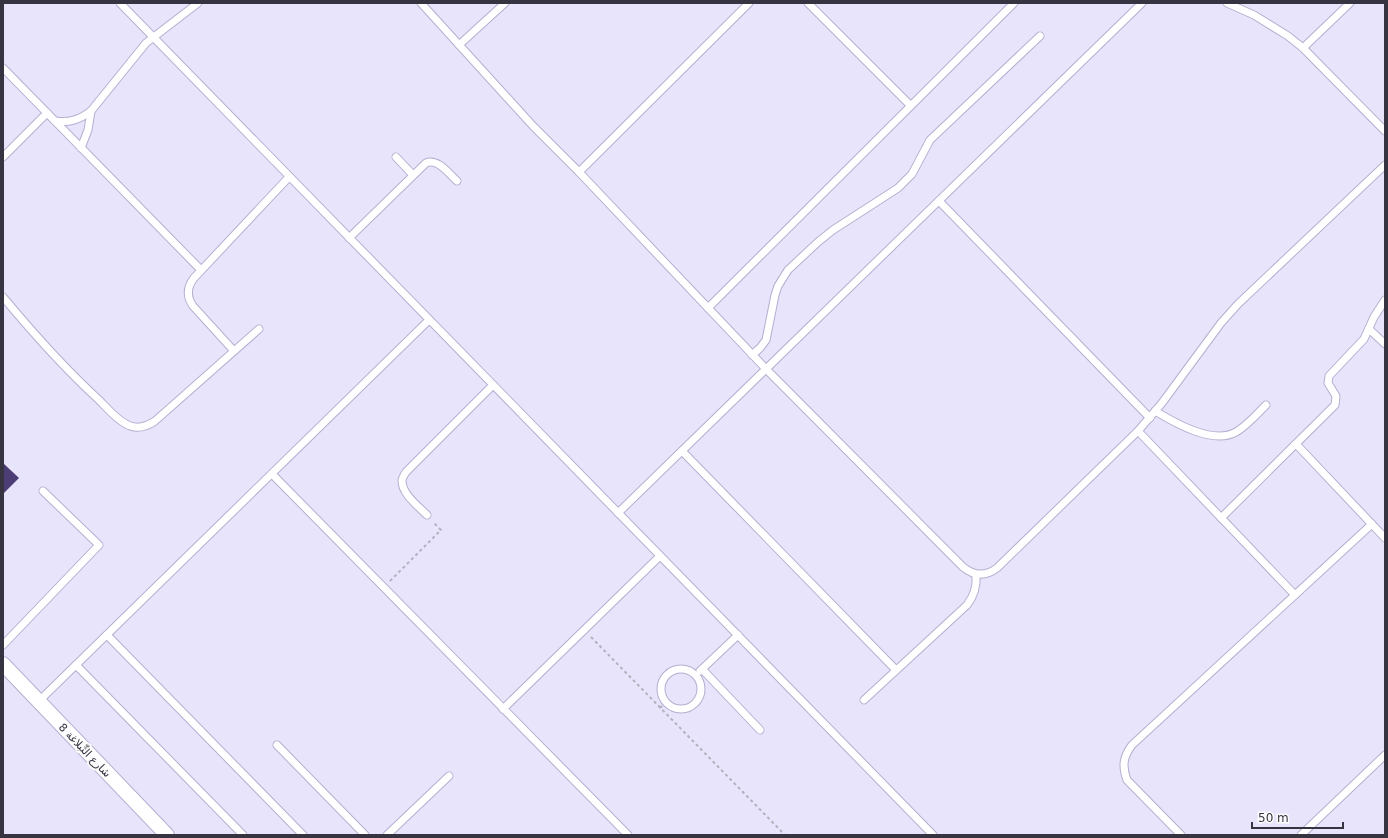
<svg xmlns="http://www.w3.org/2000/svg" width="1388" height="838" font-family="'DejaVu Sans','Noto Naskh Arabic',sans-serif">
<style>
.built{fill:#e8e4fc}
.building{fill:#4c3d74}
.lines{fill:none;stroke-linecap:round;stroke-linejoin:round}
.service-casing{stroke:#b5afcf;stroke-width:9}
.minor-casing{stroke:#b5afcf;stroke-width:16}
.path{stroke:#b4b1bf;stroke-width:2;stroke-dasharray:3 3;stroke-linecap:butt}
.service{stroke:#fff;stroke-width:7}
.minor{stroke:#fff;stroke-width:14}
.labels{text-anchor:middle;stroke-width:4;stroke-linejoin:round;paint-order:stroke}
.street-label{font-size:11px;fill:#373441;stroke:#fcfcfc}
</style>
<rect width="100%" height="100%" fill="#efecfa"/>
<rect class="built" x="3" y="3" width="1382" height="832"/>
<polygon class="building" points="3,463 19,478 3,494"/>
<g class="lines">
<defs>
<g id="service">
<polyline points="120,3 933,835"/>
<path d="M421,3L533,126L579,172L766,369L963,567C974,576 985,577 997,568L1138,431L1162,403L1221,323L1238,304L1385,165"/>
<polyline points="808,3 910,105"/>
<polyline points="1227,3 1254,15 1288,36 1303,48 1385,131"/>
<polyline points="459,45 505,3"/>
<polyline points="1303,48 1350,3"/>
<polyline points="3,68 201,270"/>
<path d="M55,121C69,123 79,120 91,111L146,43L198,3"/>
<polyline points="81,148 88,130 91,111"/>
<polyline points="3,157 47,113"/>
<polyline points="396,157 413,175"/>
<polyline points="579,172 749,3"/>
<polyline points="939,201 1150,418"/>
<path d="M349,238L426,163C438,158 449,174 457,181"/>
<path d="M3,297C33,333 64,368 99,400C107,408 116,419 126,424C136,430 146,427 155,421L259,329"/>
<polyline points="708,308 1014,3"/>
<polyline points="1369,329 1385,344"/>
<path d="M234,351L193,306C186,296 187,287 194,278L289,177"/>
<polyline points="752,355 760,348 766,340 775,295 778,286 788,270 818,242 833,230 898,188 912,174 930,140 1040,36"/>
<path d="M1155,411C1175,423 1213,445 1236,432C1247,426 1257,414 1266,405"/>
<polyline points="1138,431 1295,595"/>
<polyline points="1296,444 1385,538"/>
<polyline points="682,451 896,670"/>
<polyline points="272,474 628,835"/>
<polyline points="618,513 1142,3"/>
<path d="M427,515C418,506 402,494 402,481C402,478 404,475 406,472L493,385"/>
<polyline points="1221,518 1335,405 1336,396 1328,383 1329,376 1364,339 1374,317 1385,300"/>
<polyline points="107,635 303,835"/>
<polyline points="3,645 99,545 43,491"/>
<polyline points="76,665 243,835"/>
<polyline points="702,669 760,730"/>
<circle cx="681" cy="689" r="20"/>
<polyline points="700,671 738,635"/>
<path d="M864,700L967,605C974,596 977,586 976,575"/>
<polyline points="39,701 429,320"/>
<polyline points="503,709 660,556"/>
<polyline points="277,745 365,835"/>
<polyline points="387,835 449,776"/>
<path d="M1181,835L1127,780C1122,766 1123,757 1132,745L1372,524"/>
<polyline points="1301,835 1385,755"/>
</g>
<polyline id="minor" points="3,664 167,835"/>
</defs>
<use href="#service" class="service-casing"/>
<use href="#minor" class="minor-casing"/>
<g class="path">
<polyline points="390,581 441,530 433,522"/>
<polyline points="591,637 785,835"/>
<polyline points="660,708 666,702"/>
</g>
<use href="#service" class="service"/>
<use href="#minor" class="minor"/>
</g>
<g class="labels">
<g class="street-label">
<text transform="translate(85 750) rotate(46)" y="4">شارع التِّبلاغة 8</text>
</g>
</g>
<rect width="1388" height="838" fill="none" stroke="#373441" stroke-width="8"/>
<path d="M1252 822v6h91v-6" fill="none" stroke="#373441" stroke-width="2"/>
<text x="1258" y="822" font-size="12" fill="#373441" stroke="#fcfcfc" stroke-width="3" paint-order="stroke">50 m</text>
</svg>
